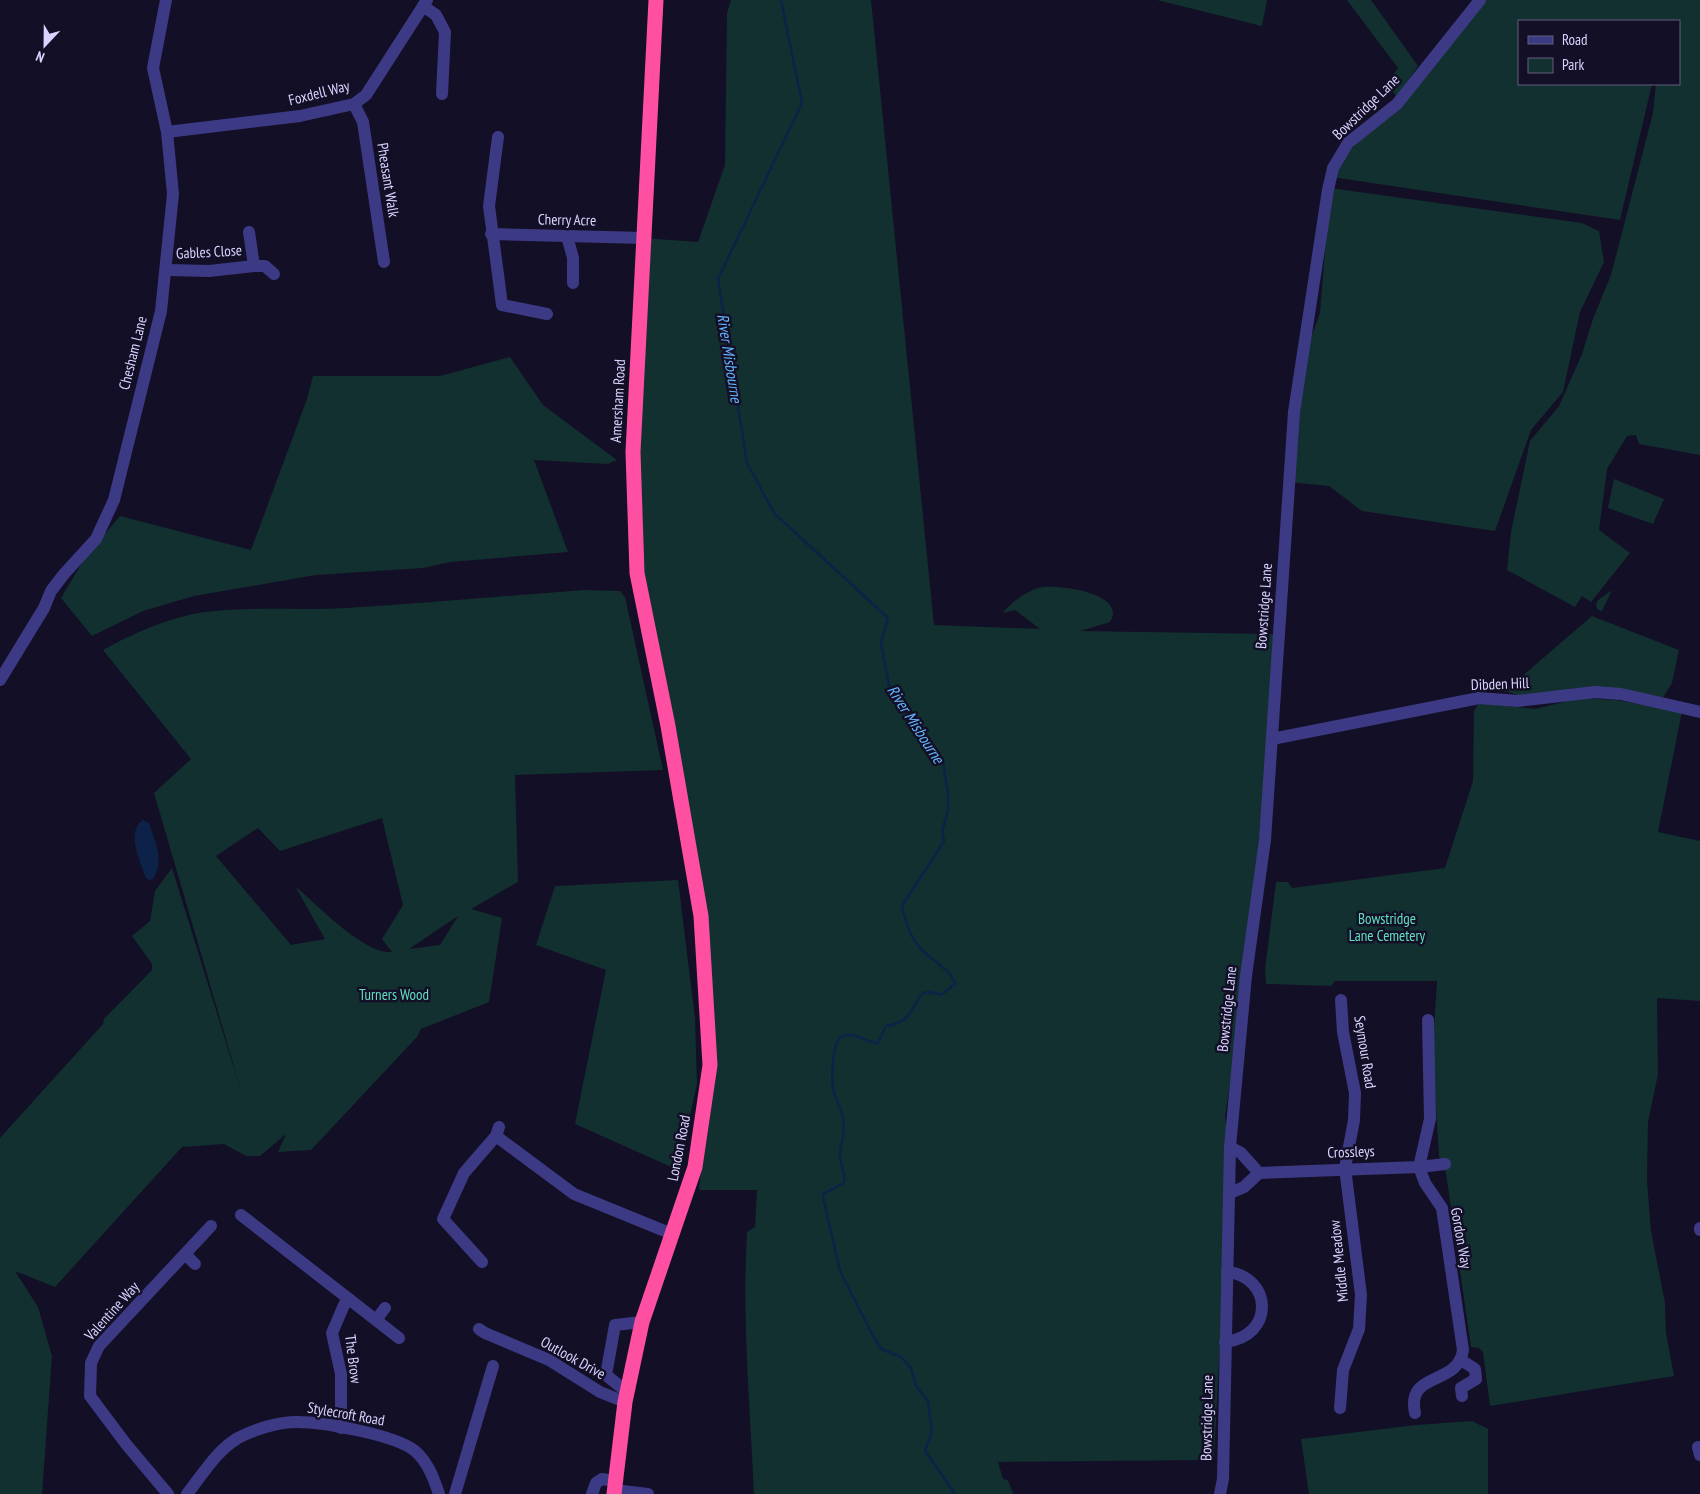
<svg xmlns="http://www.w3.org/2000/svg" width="1700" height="1494" font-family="'PT Sans Narrow',sans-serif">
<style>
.green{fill:#12302f;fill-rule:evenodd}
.water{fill:#0c2248}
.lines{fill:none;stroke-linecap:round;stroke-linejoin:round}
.stream{stroke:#0c2248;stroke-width:2.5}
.minor{stroke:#3d3a85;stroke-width:12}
.highway{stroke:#ff4fa3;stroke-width:15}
.labels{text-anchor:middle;stroke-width:5;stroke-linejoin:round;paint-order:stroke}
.street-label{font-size:15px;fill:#d9d4ff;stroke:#130f26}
.park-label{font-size:15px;fill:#5fe0c0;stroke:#130f26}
.water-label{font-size:16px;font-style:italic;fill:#62b6ff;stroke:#130f26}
</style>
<rect width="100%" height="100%" fill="#130f26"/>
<g class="green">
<path d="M731,0H871L934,625L1040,629L1015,610L1003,613C1011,602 1024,593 1038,588C1054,583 1129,593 1110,622L1080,631L1278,634L1249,956L1225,1117L1230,1147L1214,1460L998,1462L1003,1479L1008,1480L1013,1494H754C750,1406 742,1320 747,1232L755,1227L757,1190H699L710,1065L698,899L637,573L643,238L698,242L725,165L727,13Z"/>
<polygon points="1157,0 1267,0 1262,26"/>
<polygon points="1347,0 1371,0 1418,66 1397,97 1387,84 1398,68"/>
<polygon points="1480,0 1700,0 1700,455 1639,444 1636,435 1627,436 1607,469 1599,530 1630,553 1591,602 1582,596 1575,607 1507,570 1511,532 1530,441 1559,406 1582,354 1593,319 1611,275 1653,113 1656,84 1679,84 1679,21 1519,21 1519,84 1652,84 1620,220 1332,177 1333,168 1384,115"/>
<polygon points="1330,188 1582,223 1599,231 1604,262 1580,312 1563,392 1531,430 1495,531 1362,511 1329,486 1289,482 1301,365 1320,313"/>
<polygon points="510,357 543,405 617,460 608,464 534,460 568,552 450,562 423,568 316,575 194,596 143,611 92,636 61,598 86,556 120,516 251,550 307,399 313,376 440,376"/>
<polygon points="1614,479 1664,499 1653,524 1608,508"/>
<path d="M584,590L620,591L625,597L663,770L515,775L518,882L471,909L502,918L489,1002L421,1029L417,1037L311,1150L278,1152L286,1134L260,1156H246L224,1144L182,1147L55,1287L15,1271L38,1307L52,1356L42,1494H0V1138L103,1024L104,1019L152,970V964L132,936L150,921L155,891L172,868L242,1094L154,793L191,759L103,650C134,633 170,617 205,612C252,606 299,611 346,608C425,603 505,596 584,590ZM382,818L403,905L382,939L392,952C365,955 316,904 295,886L325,939L291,945L216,856L258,828L280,851ZM458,916L440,945L409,949Z"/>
<polygon points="1612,590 1602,611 1598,610 1596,606 1597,601"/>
<polygon points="1592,616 1679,650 1672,683 1662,699 1525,697 1505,691"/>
<polygon points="1580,698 1616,700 1682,711 1658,832 1700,841 1700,1001 1657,998 1658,1074 1648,1122 1647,1181 1651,1231 1665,1303 1666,1333 1674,1376 1490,1406 1483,1352 1479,1348 1471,1347 1446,1173 1439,1156 1434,1078 1434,1029 1437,981 1335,981 1331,986 1266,984 1265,969 1276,882 1288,882 1292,888 1445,868 1473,781 1474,711 1479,703 1535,709"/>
<polygon points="678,880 695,1018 697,1084 678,1170 575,1124 606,970 536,945 555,886"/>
<polygon points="1472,1421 1488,1429 1488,1494 1309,1494 1301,1439 1416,1425"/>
</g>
<path class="water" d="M143,820L149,823C155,842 165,861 153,879L149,880L146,878C141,863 125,831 143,820Z"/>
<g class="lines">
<path class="stream" d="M781,0L802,103L718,279L747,463L774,513L888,618L881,643L889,685L898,698L912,712L930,750L943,762L948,794V810L942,832L944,841L902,906C906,923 910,938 923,951C931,959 954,973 955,984L941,995L930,992L923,993C909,1010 912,1022 886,1026L878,1043C867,1043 853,1030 841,1037C832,1042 831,1084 834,1093C837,1101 842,1110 843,1119C846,1135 841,1139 840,1153C839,1163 846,1172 844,1183L823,1194L824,1201L840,1271L871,1332L881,1349L901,1357L911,1368L916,1386L928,1401L932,1431L925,1451L955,1494"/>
<g class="minor">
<polyline points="423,6 436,15 445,32 442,94"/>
<polyline points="354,104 363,122 384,262"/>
<polyline points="167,132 300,116 354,104 366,95 427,0"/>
<polyline points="498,137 489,206 502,305 547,314"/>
<polyline points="249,232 254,266"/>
<polyline points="491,234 643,238"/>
<polyline points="567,236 573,258 573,283"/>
<polyline points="167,270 209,271 254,266 265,266 274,274"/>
<polyline points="0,680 44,608 51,591 64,574 96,539 114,500 161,311 173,194 167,132 153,68 166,0"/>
<polyline points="1272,739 1479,698 1518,701 1595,692 1621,694 1700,712"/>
<polyline points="496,1136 574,1194 672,1234"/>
<polyline points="1230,1147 1241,1153 1259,1173"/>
<polyline points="1230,1193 1244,1187 1259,1173 1419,1167 1445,1164"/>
<polyline points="241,1215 399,1338"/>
<polyline points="1700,1228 1700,1230"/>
<polyline points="186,1255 195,1264"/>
<polyline points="482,1262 443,1219 464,1173 496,1136 499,1127"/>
<polyline points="376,1320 385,1308"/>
<polyline points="479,1329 485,1333 549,1360 600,1392 625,1402"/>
<path d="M1225,1342C1276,1336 1272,1276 1227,1272"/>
<polyline points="1461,1360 1475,1369 1476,1379 1461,1388 1462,1396"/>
<polyline points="627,1392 606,1375 615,1325 642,1322"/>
<polyline points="1340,1408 1343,1370 1359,1329 1361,1295 1345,1168 1354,1120 1355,1093 1343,1032 1341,1000"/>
<path d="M1415,1413C1406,1370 1458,1387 1463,1350L1442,1208L1425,1183L1419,1167L1430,1119L1428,1020"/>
<polyline points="341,1428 341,1374 332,1333 344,1305 349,1299"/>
<polyline points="1698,1447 1700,1455"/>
<polyline points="614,1490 648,1494"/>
<polyline points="168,1494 126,1444 90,1396 91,1363 99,1346 211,1226"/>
<path d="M187,1494C203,1474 216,1451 238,1438C255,1429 278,1422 297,1422C323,1422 396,1435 415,1451C428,1462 434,1479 439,1494"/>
<polyline points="455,1494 493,1366"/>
<polyline points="592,1494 596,1483 602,1479 615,1481"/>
<polyline points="1220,1494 1223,1479 1230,1147 1246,976 1265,840 1294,412 1328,190 1333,168 1348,143 1397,104 1480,0"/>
</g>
<polyline class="highway" points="614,1494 625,1402 642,1322 695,1167 710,1065 701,916 668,726 637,573 633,452 656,0"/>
</g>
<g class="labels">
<g class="street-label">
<text transform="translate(319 93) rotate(-14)" y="5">Foxdell Way</text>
<text transform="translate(1366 107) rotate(-44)" y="5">Bowstridge Lane</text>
<text transform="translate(388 180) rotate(81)" y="5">Pheasant Walk</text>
<text transform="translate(567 220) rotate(1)" y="5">Cherry Acre</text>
<text transform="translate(209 252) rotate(-3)" y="5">Gables Close</text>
<text transform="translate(133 353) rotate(-76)" y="5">Chesham Lane</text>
<text transform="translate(618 401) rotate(-87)" y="5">Amersham Road</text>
<text transform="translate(1264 606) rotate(-86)" y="5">Bowstridge Lane</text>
<text transform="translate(1500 684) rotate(-2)" y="5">Dibden Hill</text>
<text transform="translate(1227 1009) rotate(-84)" y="5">Bowstridge Lane</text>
<text transform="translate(1365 1052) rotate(81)" y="5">Seymour Road</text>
<text transform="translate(679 1148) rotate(-79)" y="5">London Road</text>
<text transform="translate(1351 1152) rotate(-2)" y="5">Crossleys</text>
<text transform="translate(1461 1238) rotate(80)" y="5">Gordon Way</text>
<text transform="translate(1339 1261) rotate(-96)" y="5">Middle Meadow</text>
<text transform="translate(112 1311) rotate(-48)" y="5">Valentine Way</text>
<text transform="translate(573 1358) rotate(29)" y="5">Outlook Drive</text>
<text transform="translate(353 1359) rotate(83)" y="5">The Brow</text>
<text transform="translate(346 1414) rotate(10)" y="5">Stylecroft Road</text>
<text transform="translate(1207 1418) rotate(-89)" y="5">Bowstridge Lane</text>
</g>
<g class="park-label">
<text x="1387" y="924">Bowstridge<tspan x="1387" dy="17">Lane Cemetery</tspan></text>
<text x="394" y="1000">Turners Wood</text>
</g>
<g class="water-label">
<text transform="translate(730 358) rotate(81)" y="6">River Misbourne</text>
<text transform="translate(916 724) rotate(57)" y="6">River Misbourne</text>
</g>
</g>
<rect x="1518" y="20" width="162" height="65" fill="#130f26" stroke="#625e7d"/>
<rect x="1528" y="36" width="25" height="8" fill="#3d3a85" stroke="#625e7d"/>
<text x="1562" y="45" font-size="15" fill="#d9d4ff">Road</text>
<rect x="1528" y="58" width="25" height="15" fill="#12302f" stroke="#625e7d"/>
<text x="1562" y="70" font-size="15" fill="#d9d4ff">Park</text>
<g transform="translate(45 45) rotate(202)" stroke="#130f26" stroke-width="4" paint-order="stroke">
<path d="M0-4L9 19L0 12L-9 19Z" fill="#d9d4ff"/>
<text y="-8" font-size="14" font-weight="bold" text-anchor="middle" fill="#d9d4ff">N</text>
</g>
</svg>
